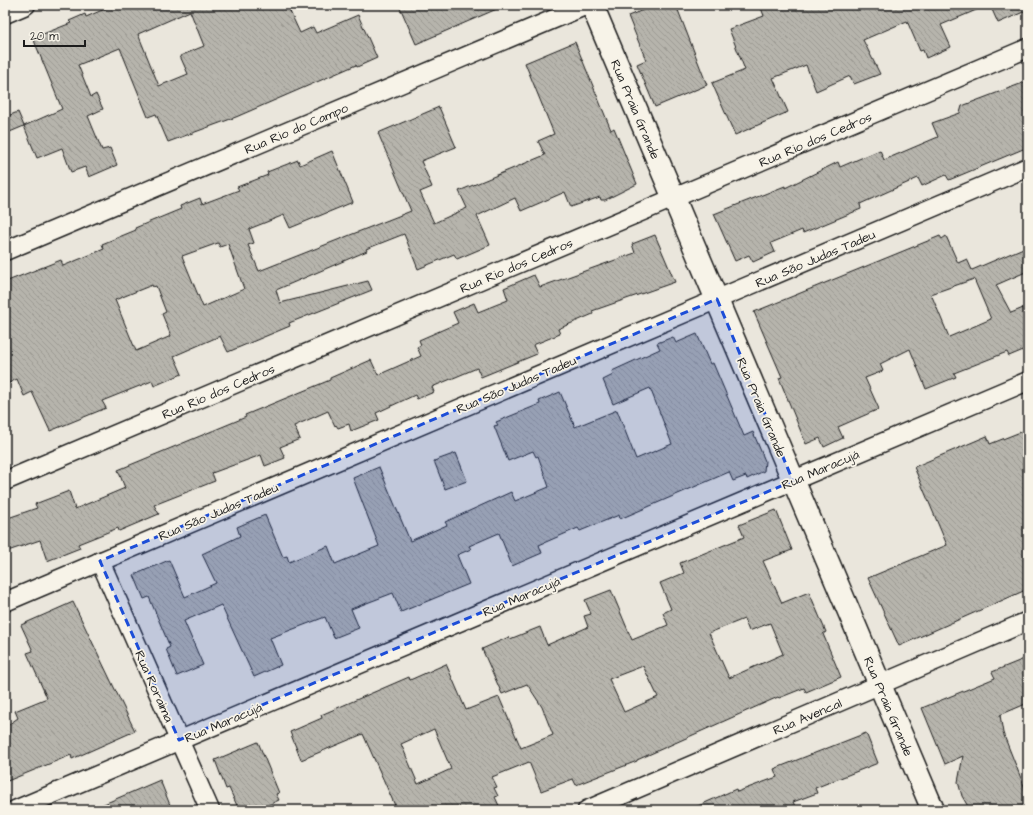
<svg xmlns="http://www.w3.org/2000/svg" width="1033" height="815" font-family="'Architects Daughter',sans-serif">
<style>
.building{fill:url(#building-back-hatch);stroke:#1c1c1c;fill-rule:evenodd}
.lines{fill:none;stroke-linecap:round;stroke-linejoin:round}
.street-casing{stroke:#1c1c1c;stroke-width:21}
.secondary-casing{stroke:#1c1c1c;stroke-width:25}
.street{stroke:#f7f3e8;stroke-width:18}
.secondary{stroke:#f7f3e8;stroke-width:22}
.marked{fill:#1d4ed8;fill-opacity:0.2;stroke:#1d4ed8;stroke-width:3;stroke-dasharray:8 5;stroke-linejoin:round}
.labels{text-anchor:middle;stroke-width:3.5;stroke-linejoin:round;paint-order:stroke}
.street-label{font-size:13px;fill:#1c1c1c;stroke:#f7f3e8}
</style>
<defs>
<pattern id="building-back-hatch" width="6" height="6" patternUnits="userSpaceOnUse"><rect width="6" height="6" fill="#b6b4ac"/><path d="M-1 5l2 2M0 0l6 6M5-1l2 2" fill="none" stroke="#9c9a93"/></pattern>
</defs>
<rect width="100%" height="100%" fill="#eae6dc"/>
<filter id="ink" filterUnits="userSpaceOnUse"><feTurbulence type="fractalNoise" baseFrequency=".025" numOctaves="2"/><feDisplacementMap in="SourceGraphic" scale="8" xChannelSelector="R" yChannelSelector="G"/><feConvolveMatrix kernelMatrix="1 2 1 2 8 2 1 2 1" color-interpolation-filters="sRGB"/></filter>
<g filter="url(#ink)">
<g class="building">
<path d="M114,5H287L300,33L313,27L316,33L358,15L377,58L357,67L356,65L236,117L168,142L156,114L148,117L120,48L78,65L91,97L96,94L103,109L88,116L102,150L110,148L117,165L89,177L85,167L71,172L62,148L37,158L24,126L5,134V117L18,112L24,126L62,109L33,38L71,23L69,21L85,14L86,17ZM190,11L204,46L180,56L188,74L159,86L138,34Z"/>
<polygon points="399,5 506,5 416,44"/>
<polygon points="656,5 676,5 707,85 655,107 637,64 646,60 628,16"/>
<polygon points="760,5 988,5 941,25 951,47 926,58 923,50 920,51 907,21 863,40 880,74 854,84 850,76 816,91 806,65 773,78 788,112 735,135 712,83 745,70 729,29 764,16"/>
<polygon points="990,5 1028,5 1028,10 998,23"/>
<path d="M575,42L611,130L614,128L637,184L605,200H601L600,197L571,207L565,192L521,211L515,198L477,216L490,245L457,259L454,254L418,269L404,234L366,249L367,251L276,290L280,303L368,281L372,290L289,323L290,326L228,352L220,336L174,356L182,374L154,386L152,381L102,401L106,408L50,431L32,392L24,396L17,379L5,385V282L61,260L63,266L104,249L102,244L136,230L135,228L181,209L180,206L200,198L202,204L239,190L237,187L268,175L267,172L298,160L300,165L332,151L353,202L290,228L284,215L249,229L254,243L248,245L259,271L411,211L378,133L439,107L456,147L421,161L432,187L420,192L434,223L467,208L459,191L545,155L538,141L554,134L525,63ZM218,243L220,247L228,244L244,289L203,307L182,256ZM152,285L153,287L156,286L166,312L162,314L171,336L136,351L115,300Z"/>
<polygon points="1028,81 1028,147 949,180 946,175 922,186 918,178 860,204 861,209 803,233 802,230 771,243 775,252 753,262 749,255 735,261 714,214 785,186 785,188 838,162 840,167 880,150 884,160 938,137 932,123 960,113 962,106"/>
<polygon points="655,235 675,282 592,311 593,314 558,329 560,334 533,345 537,354 481,377 477,368 432,387 434,392 417,399 415,395 376,413 379,420 351,431 349,424 338,428 336,425 335,426 328,411 294,426 300,439 280,447 285,458 265,466 261,455 212,473 215,481 154,505 159,514 119,531 118,528 78,544 80,548 47,561 40,540 5,552 5,519 37,508 35,504 69,491 75,509 125,488 118,470 246,417 245,415 330,380 330,378 371,360 378,375 421,356 417,347 421,345 419,340 458,323 453,312 474,303 478,312 508,300 504,288 534,275 540,287 635,253 632,244"/>
<path d="M940,236L942,239L946,236L958,263L967,259L972,270L1028,246V271L996,285L1011,313L1028,306V348L1009,356L1007,352L954,373L956,377L926,389L910,349L880,364L883,371L865,378L879,409L838,427L843,438L824,447L820,438L806,444L779,378L782,377L754,312ZM974,279L991,319L949,337L931,294Z"/>
<polygon points="697,334 710,364 713,363 744,436 753,432 765,461 764,471 747,479 746,476 733,481 729,472 620,519 619,515 580,531 578,528 539,545 542,553 512,566 499,533 469,546 471,549 457,555 469,584 401,612 393,593 351,609 359,628 334,638 325,617 270,638 281,665 254,677 221,605 184,621 203,665 177,676 166,649 170,647 149,597 144,599 134,575 169,560 185,597 216,583 202,554 240,536 237,527 265,515 283,557 287,556 289,562 328,546 335,564 379,546 353,478 379,467 410,541 447,525 445,522 511,492 515,501 549,487 538,456 536,457 533,451 508,461 494,426 498,425 496,422 540,404 539,401 560,392 575,427 617,410 636,459 672,444 650,388 613,404 603,380 613,375 612,371 660,349 657,343 673,337 676,343"/>
<polygon points="1028,429 1028,589 899,646 868,578 947,545 914,467 987,436 990,444"/>
<polygon points="456,453 467,481 445,489 434,461"/>
<path d="M776,510L792,550L763,561L782,603L809,592L826,632L823,634L841,677L806,692L804,688L779,698L778,697L637,760V761L576,785L573,779L541,791L529,762L492,777L497,787L494,788L498,796L495,797L501,810H397L363,734L301,760L290,732L322,718L321,715L409,677L410,680L446,664L466,710L499,697L521,748L553,735L542,707L527,684L502,694L482,649L509,637L510,639L540,627L547,645L588,627L584,616L591,614L585,600L611,590L632,640L668,625L663,613L671,609L660,583L684,573L680,563L744,537L739,525ZM744,619L749,631L770,623L783,654L729,678L709,633ZM643,666L658,697L624,712L609,679ZM434,729L451,769L418,784L401,744Z"/>
<polygon points="73,602 135,731 72,759 71,755 5,782 5,727 18,718 15,711 47,698 27,653 33,651 21,625"/>
<polygon points="1024,659 1028,668 1028,703 1000,715 1003,733 1028,796 1028,810 970,810 962,796 958,782 963,756 945,764 922,708 995,678 992,672"/>
<polygon points="866,733 878,763 815,788 817,793 793,802 797,810 689,810 736,789 737,792 777,777 774,769"/>
<polygon points="258,742 279,793 276,794 279,800 258,810 239,810 229,788 226,789 215,760"/>
<polygon points="160,780 172,810 90,810"/>
</g>
<g class="lines">
<defs>
<g id="street">
<polyline points="5,14 26,5"/>
<polyline points="5,251 587,5"/>
<polyline points="5,481 1028,48"/>
<polyline points="100,561 210,810"/>
<polyline points="5,602 1028,167"/>
<polyline points="15,810 1028,381"/>
<polyline points="587,810 1028,621"/>
</g>
<polyline id="secondary" points="592,5 933,810"/>
</defs>
<use href="#street" class="street-casing"/>
<use href="#secondary" class="secondary-casing"/>
<use href="#street" class="street"/>
<use href="#secondary" class="secondary"/>
</g>
</g>
<path class="marked" d="M717,299L793,481L179,740L100,561Z"/>
<g class="labels">
<g class="street-label">
<text transform="translate(636 109) rotate(67)" y="5">Rua Praia Grande</text>
<text transform="translate(296 128) rotate(-23)" y="5">Rua Rio do Campo</text>
<text transform="translate(815 139) rotate(-23)" y="5">Rua Rio dos Cedros</text>
<text transform="translate(815 258) rotate(-23)" y="5">Rua São Judas Tadeu</text>
<text transform="translate(516 265) rotate(-23)" y="5">Rua Rio dos Cedros</text>
<text transform="translate(516 384) rotate(-23)" y="5">Rua São Judas Tadeu</text>
<text transform="translate(218 391) rotate(-23)" y="5">Rua Rio dos Cedros</text>
<text transform="translate(762 407) rotate(67)" y="5">Rua Praia Grande</text>
<text transform="translate(820 469) rotate(-23)" y="5">Rua Maracujá</text>
<text transform="translate(218 511) rotate(-23)" y="5">Rua São Judas Tadeu</text>
<text transform="translate(521 596) rotate(-23)" y="5">Rua Maracujá</text>
<text transform="translate(155 686) rotate(66)" y="5">Rua Roraima</text>
<text transform="translate(889 706) rotate(67)" y="5">Rua Praia Grande</text>
<text transform="translate(807 716) rotate(-23)" y="5">Rua Avencal</text>
<text transform="translate(223 722) rotate(-23)" y="5">Rua Maracujá</text>
</g>
</g>
<rect width="1033" height="815" fill="none" stroke="#f7f3e8" stroke-width="20"/>
<rect x="10" y="10" width="1013" height="795" fill="none" stroke="#1c1c1c" stroke-width="1.5" filter="url(#ink)"/>
<path d="M24 40v6h61v-6" fill="none" stroke="#1c1c1c" stroke-width="2"/>
<text x="30" y="40" font-size="12" fill="#1c1c1c" stroke="#f7f3e8" stroke-width="3" paint-order="stroke">20 m</text>
</svg>
